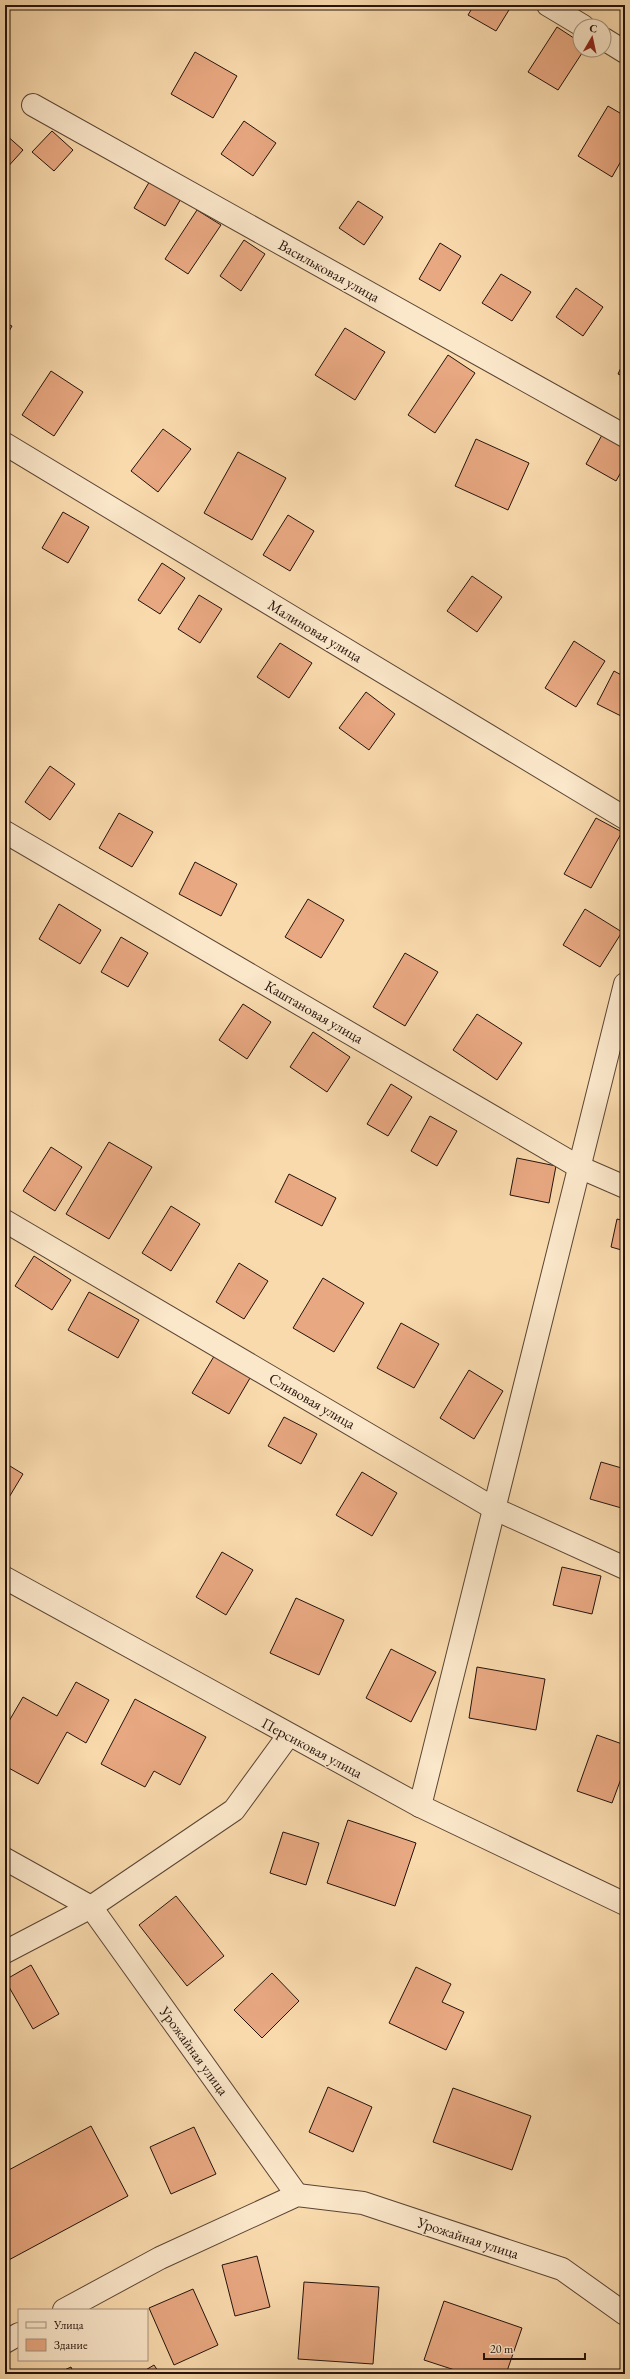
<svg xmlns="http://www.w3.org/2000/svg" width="630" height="2379" font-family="'EB Garamond',serif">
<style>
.building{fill:#e8a881;stroke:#25130c}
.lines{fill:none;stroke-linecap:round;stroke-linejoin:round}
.minor-casing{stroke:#5a4534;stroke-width:24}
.minor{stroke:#fbe7ca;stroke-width:22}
.labels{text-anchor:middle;stroke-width:3;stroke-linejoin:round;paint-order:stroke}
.street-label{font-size:15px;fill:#25130c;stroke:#fbe7ca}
</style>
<rect width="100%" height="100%" fill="#f9daad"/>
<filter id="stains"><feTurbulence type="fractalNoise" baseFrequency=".005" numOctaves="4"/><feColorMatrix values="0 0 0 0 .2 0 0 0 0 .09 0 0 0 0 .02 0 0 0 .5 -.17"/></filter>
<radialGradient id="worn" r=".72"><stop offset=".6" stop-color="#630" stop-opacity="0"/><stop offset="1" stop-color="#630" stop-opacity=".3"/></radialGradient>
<g class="building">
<polygon points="474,5 512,5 496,31 468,15"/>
<polygon points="557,27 580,42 580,50 584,50 558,90 528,72"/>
<polygon points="195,52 237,76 213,118 171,94"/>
<polygon points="608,106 625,116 625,154 612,177 578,156"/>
<polygon points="244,121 276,143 253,176 221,154"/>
<polygon points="52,131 73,150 54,171 32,152"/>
<polygon points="5,134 23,150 5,170"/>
<polygon points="151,179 182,197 165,226 134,208"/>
<polygon points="358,201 383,217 364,245 339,228"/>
<polygon points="197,210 221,225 188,274 165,259"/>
<polygon points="244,240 265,254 241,291 220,276"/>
<polygon points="440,243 461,256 440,291 419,279"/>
<polygon points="501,274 531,292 512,321 482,303"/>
<polygon points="576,288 603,307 583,336 556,317"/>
<polygon points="5,323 12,326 5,338"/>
<polygon points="345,328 385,352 355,400 315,375"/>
<polygon points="448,355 475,373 435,433 408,415"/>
<polygon points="625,359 625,377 618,374"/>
<polygon points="51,371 83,392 54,436 22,415"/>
<polygon points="163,429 191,449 158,492 131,471"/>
<polygon points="602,435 625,448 625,465 616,481 586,464"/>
<polygon points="476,439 529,463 508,510 455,486"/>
<polygon points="238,452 286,478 252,540 204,513"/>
<polygon points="63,512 89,527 68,563 42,548"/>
<polygon points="288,515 314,531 290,571 263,555"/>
<polygon points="162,563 185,578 160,614 138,600"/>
<polygon points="472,576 502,597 477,632 447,611"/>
<polygon points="199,595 222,609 200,643 178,629"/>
<polygon points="574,641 605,661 576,707 545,688"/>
<polygon points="280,643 312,663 289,698 257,677"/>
<polygon points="614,671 625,677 625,718 597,704"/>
<polygon points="366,692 395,714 369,750 339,728"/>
<polygon points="50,766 75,784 50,820 25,802"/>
<polygon points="119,813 153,832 132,867 99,848"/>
<polygon points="596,818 622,832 591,888 564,874"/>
<polygon points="195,862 237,884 221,916 179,894"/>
<polygon points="308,899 344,920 321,958 285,937"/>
<polygon points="59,904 101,930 80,964 39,939"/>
<polygon points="585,909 622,932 600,967 563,945"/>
<polygon points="121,937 148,953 128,987 101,972"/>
<polygon points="405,953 438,972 405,1026 373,1007"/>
<polygon points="243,1004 271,1022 247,1059 219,1040"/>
<polygon points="477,1014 522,1043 497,1080 453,1050"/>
<polygon points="313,1032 350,1057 327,1092 290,1067"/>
<polygon points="391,1084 412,1097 388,1136 367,1124"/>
<polygon points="430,1116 457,1131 437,1166 411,1151"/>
<polygon points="109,1142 152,1167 109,1239 66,1214"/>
<polygon points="51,1147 82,1167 55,1211 23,1191"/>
<polygon points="517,1158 556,1166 549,1203 510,1195"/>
<polygon points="289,1174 336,1198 322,1226 275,1202"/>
<polygon points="171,1206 200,1224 171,1271 142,1253"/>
<polygon points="617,1219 625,1221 625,1251 611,1247"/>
<polygon points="34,1256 71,1280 52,1310 15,1286"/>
<polygon points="239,1263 268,1281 244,1319 216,1302"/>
<polygon points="323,1278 364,1303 334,1352 293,1328"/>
<polygon points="89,1292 139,1320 118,1358 68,1330"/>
<polygon points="401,1323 439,1344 414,1388 377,1368"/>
<polygon points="216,1353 253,1373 229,1414 192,1393"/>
<polygon points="469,1370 503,1391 474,1439 440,1418"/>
<polygon points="284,1417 317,1434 301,1464 268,1446"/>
<polygon points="601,1462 625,1469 625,1509 590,1499"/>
<polygon points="5,1463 23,1474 5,1504"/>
<polygon points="362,1472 397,1493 372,1536 336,1515"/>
<polygon points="222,1552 253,1570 226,1615 196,1597"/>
<polygon points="562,1567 601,1576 592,1614 553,1605"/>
<polygon points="296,1598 344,1620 319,1675 270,1653"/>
<polygon points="391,1649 436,1672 411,1722 366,1698"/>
<polygon points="477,1667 545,1679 536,1730 469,1718"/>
<polygon points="76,1682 109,1700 86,1743 67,1732 38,1784 5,1766 5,1728 23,1697 57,1716"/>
<polygon points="135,1699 206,1737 180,1785 154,1771 145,1787 101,1764"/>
<polygon points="597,1735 625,1745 625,1768 612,1803 577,1791"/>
<polygon points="348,1820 416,1843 395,1906 327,1883"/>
<polygon points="283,1832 319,1843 306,1885 270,1873"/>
<polygon points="176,1896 224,1956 187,1986 139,1925"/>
<polygon points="31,1965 59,2014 33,2029 5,1980"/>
<polygon points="416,1967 451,1984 442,2002 464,2012 446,2050 389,2023"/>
<polygon points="272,1973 299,2001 262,2038 234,2010"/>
<polygon points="328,2087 372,2107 353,2152 309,2132"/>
<polygon points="453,2088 531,2116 512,2170 433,2142"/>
<polygon points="91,2126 128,2196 5,2262 5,2172"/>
<polygon points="194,2127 216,2174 171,2194 150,2147"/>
<polygon points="257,2256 270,2307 235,2316 222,2265"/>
<polygon points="304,2282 379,2287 373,2364 298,2359"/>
<polygon points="193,2289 218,2345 174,2365 149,2308"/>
<polygon points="444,2301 522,2328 506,2374 467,2374 424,2360"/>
<polygon points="154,2365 160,2374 139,2374"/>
<polygon points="71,2367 74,2374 56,2374"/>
</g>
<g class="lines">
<defs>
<g id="minor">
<polyline points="548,5 583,26"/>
<polyline points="604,39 625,52"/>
<polyline points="33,105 625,436"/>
<polyline points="5,444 625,818"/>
<polyline points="5,832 579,1167 625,1187"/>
<polyline points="5,1221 495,1509 625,1568"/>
<polyline points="5,1578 420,1806 625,1904"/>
<polyline points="420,1806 625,984"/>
<polyline points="5,1859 91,1907 297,2195"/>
<polyline points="5,1952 91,1907 234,1810 288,1736"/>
<polyline points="64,2310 160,2258 297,2195 363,2203 562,2269 625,2314"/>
<polyline points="5,2342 19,2334"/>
</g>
</defs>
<use href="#minor" class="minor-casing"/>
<use href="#minor" class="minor"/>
</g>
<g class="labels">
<g class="street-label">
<text transform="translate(329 271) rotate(29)" y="5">Васильковая улица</text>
<text transform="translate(315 631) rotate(31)" y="5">Малиновая улица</text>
<text transform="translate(314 1012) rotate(30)" y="5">Каштановая улица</text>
<text transform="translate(312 1401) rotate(30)" y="5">Сливовая улица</text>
<text transform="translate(312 1748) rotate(28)" y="5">Персиковая улица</text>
<text transform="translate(194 2051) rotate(54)" y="5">Урожайная улица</text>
<text transform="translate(468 2238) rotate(18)" y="5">Урожайная улица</text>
</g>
</g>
<rect width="630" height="2379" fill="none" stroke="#f9daad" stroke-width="20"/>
<rect x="6" y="6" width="618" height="2367" fill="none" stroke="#25130c" stroke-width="2"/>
<rect x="10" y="10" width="610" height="2359" fill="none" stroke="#25130c"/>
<rect x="18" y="2309" width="130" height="52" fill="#fbe7ca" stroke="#a5927e"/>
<rect x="26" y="2322" width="20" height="6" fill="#fbe7ca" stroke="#a5927e"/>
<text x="54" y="2329" font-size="12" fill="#25130c">Улица</text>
<rect x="26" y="2339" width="20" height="12" fill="#e8a881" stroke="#a5927e"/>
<text x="54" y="2349" font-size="12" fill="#25130c">Здание</text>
<g transform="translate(592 38) rotate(9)"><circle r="19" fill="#fbe7ca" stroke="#a5927e"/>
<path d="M0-3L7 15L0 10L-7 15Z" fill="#8f2418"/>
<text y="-6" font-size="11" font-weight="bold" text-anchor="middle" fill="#25130c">С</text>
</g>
<path d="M484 2353v6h101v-6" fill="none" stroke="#25130c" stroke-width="2"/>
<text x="490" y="2353" font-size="12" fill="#25130c" stroke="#fbe7ca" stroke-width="3" paint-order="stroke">20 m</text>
<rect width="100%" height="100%" filter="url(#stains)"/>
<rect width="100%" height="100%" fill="url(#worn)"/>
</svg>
